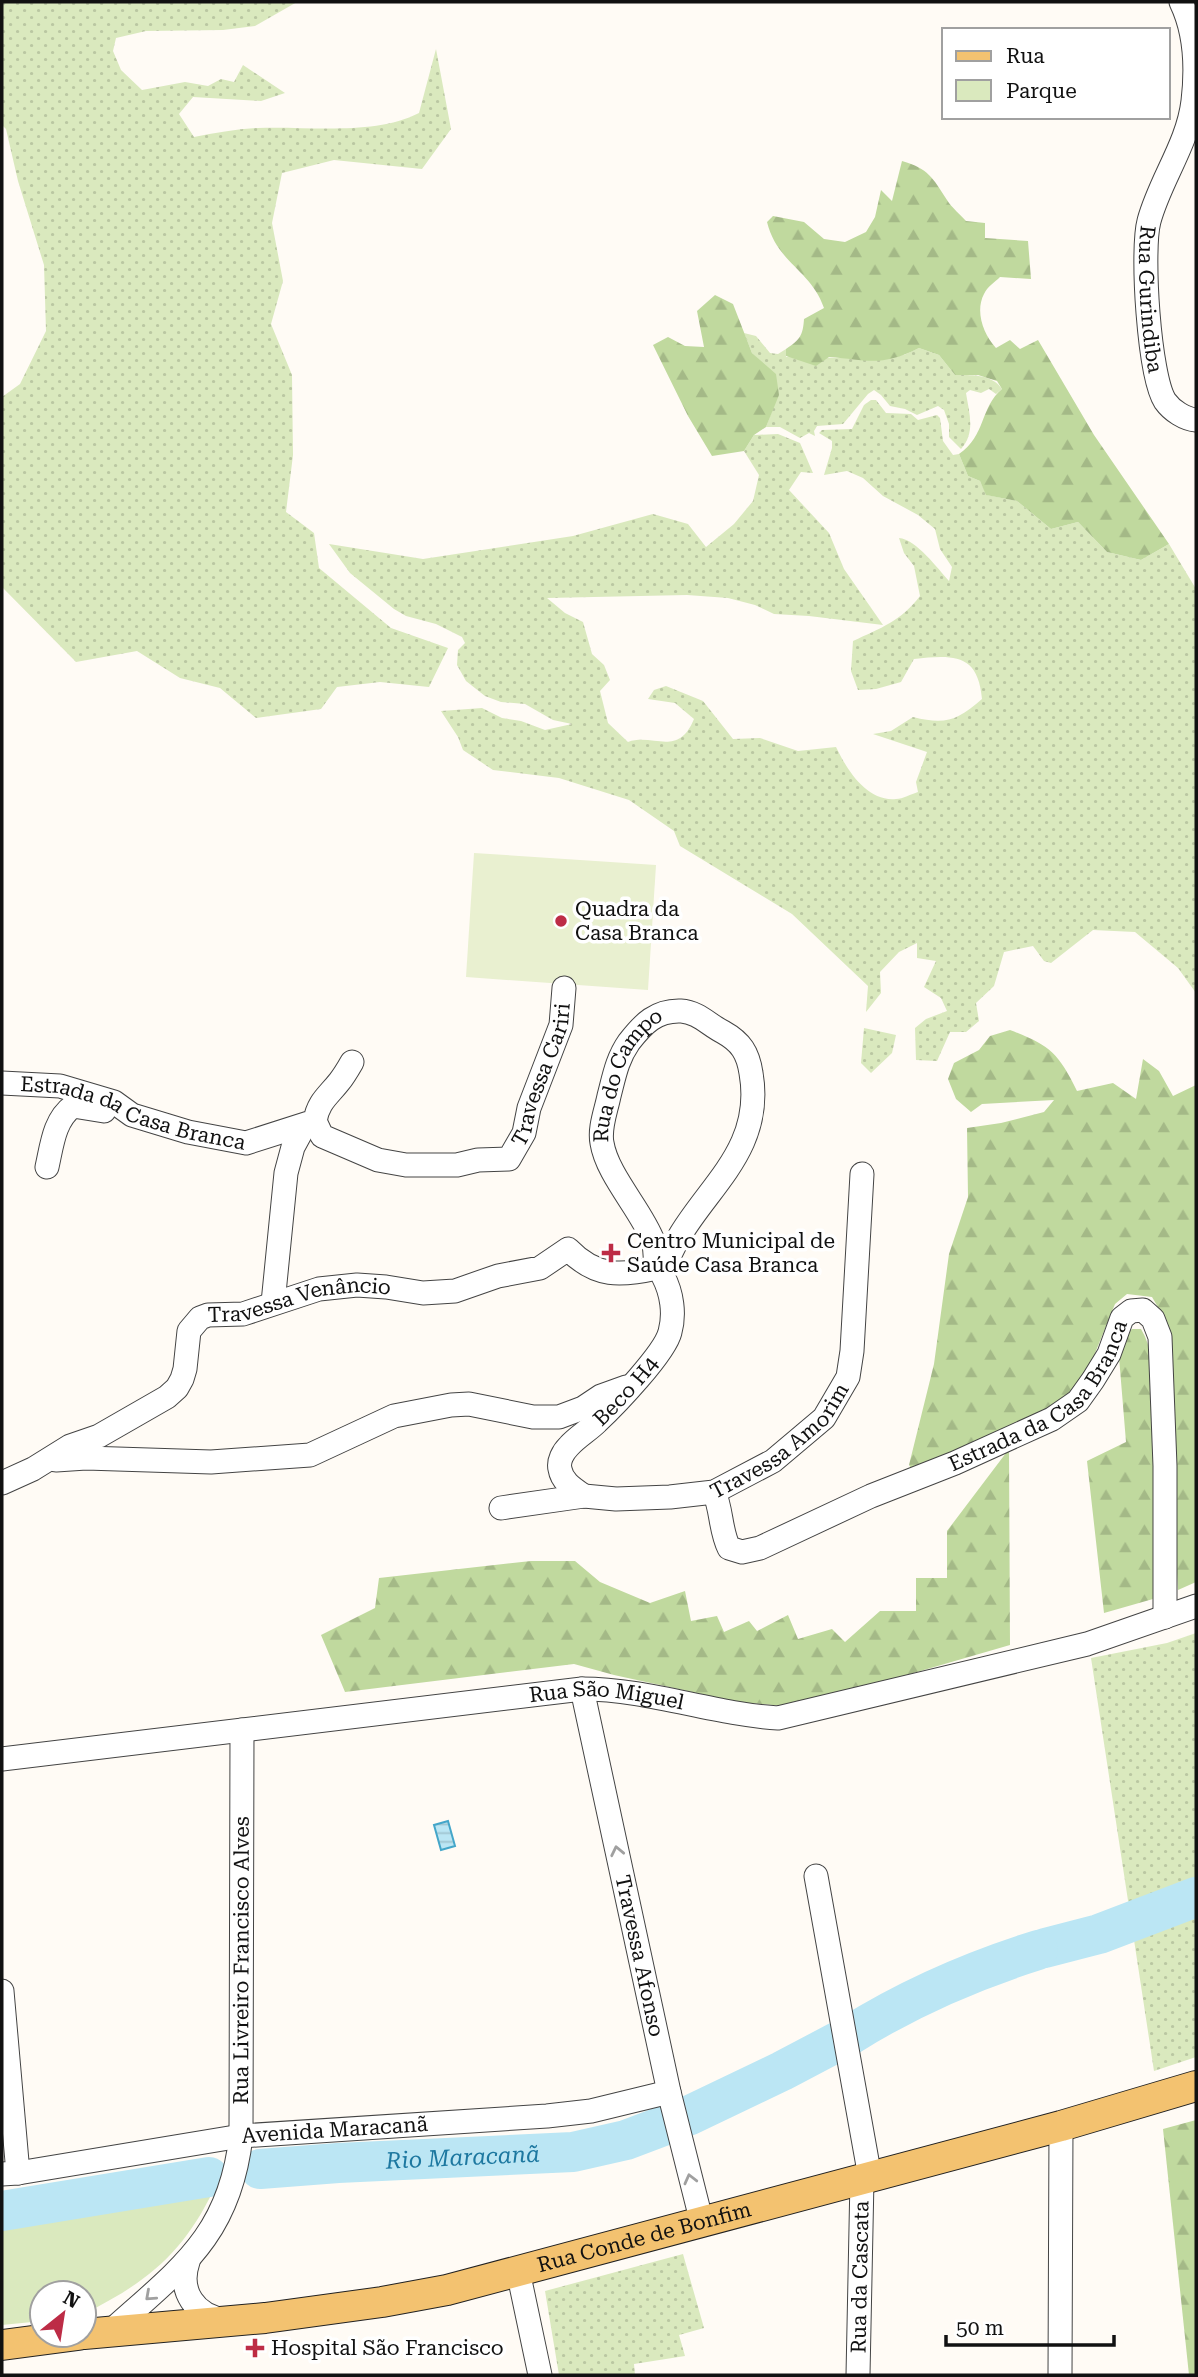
<svg xmlns="http://www.w3.org/2000/svg" width="1198" height="2377" font-family="'Roboto Serif',serif">
<style>
.grass{fill:url(#grass-dots)}
.forest{fill:url(#forest-firs)}
.park{fill:#dae9be}
.pitch{fill:#e9f0d0}
.water{fill:url(#water-rules);stroke:#44a6c9;stroke-width:2}
.lines{fill:none;stroke-linecap:round;stroke-linejoin:round}
.river{stroke:#bbe6f4;stroke-width:40}
.minor-casing{stroke:#444;stroke-width:25}
.major-casing{stroke:#222;stroke-width:32}
.minor{stroke:#fff;stroke-width:23}
.major{stroke:#f3c270;stroke-width:30}
.oneway{stroke:#a0a0a0}
.poi-dot{fill:#bd2c46;stroke:#fff;stroke-width:2.5}
.labels{text-anchor:middle;stroke-width:7;stroke-linejoin:round;paint-order:stroke}
.street-label{font-size:21px;fill:#111;stroke:#fff}
.poi-label{font-size:21px;fill:#111;stroke:#fff;text-anchor:start}
.water-label{font-size:23px;font-style:italic;fill:#1d78a0;stroke:#fff}
</style>
<defs>
<pattern id="grass-dots" width="8" height="8" patternUnits="userSpaceOnUse" patternTransform="scale(1.75)"><rect width="8" height="8" fill="#dae9be"/><path d="M2 2h.1M6 6h.1" fill="none" stroke="#bac7a2" stroke-width="1.8" stroke-linecap="round"/></pattern>
<pattern id="forest-firs" width="22" height="20" patternUnits="userSpaceOnUse" patternTransform="scale(1.75)"><rect width="22" height="20" fill="#c0d99e"/><path d="M5 1l3.5 6h-7zM16 11l3.5 6h-7z" fill="#a4b987"/></pattern>
<pattern id="water-rules" width="6" height="5" patternUnits="userSpaceOnUse" patternTransform="scale(1.75)"><rect width="6" height="5" fill="#bbe6f4"/><path d="M0 2.5h6" fill="none" stroke="#a0c4d0"/></pattern>
</defs>
<rect width="100%" height="100%" fill="#fffbf5"/>
<g class="grass">
<path d="M2,2H297L255,26L223,30L146,31L116,38L113,51L121,70L142,90L185,82L208,86L221,79L234,82L243,65L285,93L261,101L193,97L179,114L194,137C215,133 237,129 258,128C309,126 374,136 419,113L436,49L451,129L422,169L334,160L282,173L272,223L283,281L271,324L292,375L293,455L286,512L314,533L319,568L391,628L448,648L429,687L380,682L337,687L321,709L256,718L220,688L180,678L137,651L76,662L2,587V397L20,384L46,331L44,265L18,181L6,129L2,125Z"/>
<path d="M744,333L756,336L770,353L778,354L786,349V357L845,358L904,355L919,348L939,355L955,375C972,375 992,374 1002,389L996,394L989,389L981,393L970,390L966,393C969,413 976,432 961,449L949,437V424L944,410L938,406L917,415L905,409L890,406L881,395L874,390L868,394L843,424L817,426L814,431L815,436L809,433L800,438L780,427H766L772,411L761,362L752,353Z"/>
<path d="M871,400H876L886,413L911,414L918,420L937,415L940,418L943,441L953,455L959,454L968,476L980,481L987,495L1017,501L1051,529L1078,522L1107,552L1141,560L1169,544L1196,589V993L1178,968L1135,932L1093,930L1051,963L1044,961L1033,946L1004,952L994,986L976,1003L979,1021L966,1032H950L937,1061L916,1060L915,1028L926,1019L947,1011L941,998L924,987L936,961L917,958V943L899,952L880,972L881,993L866,1012L868,986L792,914L680,846L674,831L629,800L559,778L493,770L463,750L458,737L441,711L482,708L502,718L521,721L545,730L572,724L553,720L525,704L501,702L485,696L466,681L457,665L458,650L465,643L462,637L436,624L406,616L394,609L350,573L329,544L423,559L573,536L653,514L688,524L706,547L734,524L753,501L759,475L744,451L754,435L778,434L800,443L813,473L801,472L789,490L829,533L844,569L883,625L809,616L774,614L755,605L728,598L687,595L547,598L565,613L583,622L592,654L604,665L610,680L600,691L608,723L628,742C654,733 678,758 694,719L675,703L648,699L654,690L666,686L703,701L733,739L760,738L798,751L836,747C847,770 867,802 896,799C903,799 911,794 918,792L916,782L927,752L873,734L891,731L913,717C945,725 957,721 982,699C978,653 953,655 914,659L901,682L876,689L858,690L851,671L853,641C881,628 901,621 920,596L914,566L904,553L899,538C916,539 938,569 949,581L952,567L940,549L935,529L918,515L883,496L863,478L847,471L824,475L832,448V441L819,433L822,430L852,429L864,405Z"/>
<polygon points="864,1028 896,1035 892,1053 871,1073 861,1063"/>
<polygon points="1196,1633 1196,2057 1154,2071 1091,1658 1167,1643"/>
<polygon points="683,2254 704,2328 679,2335 685,2356 634,2364 635,2375 559,2375 545,2291"/>
</g>
<g class="forest">
<path d="M902,161C929,169 932,177 947,200C952,208 960,214 966,221L985,223V238L1028,241L1031,279L1000,277C995,282 987,287 984,294C975,311 983,334 996,348L1010,340L1020,349L1038,340L1094,435L1169,544L1141,560L1107,552L1078,522L1051,529L1017,501L986,495L980,481L968,476L959,454C986,436 980,407 1002,389L997,381L978,375H955L939,355L919,348C881,367 869,360 829,357L816,366L786,356V349C800,340 803,335 804,319L824,308C811,270 777,263 767,222L773,216L804,222L824,239L845,242L866,232L875,217L881,190L892,201Z"/>
<polygon points="715,295 733,304 752,353 776,374 779,395 766,427 754,435 744,451 712,456 688,416 653,345 668,337 685,346 704,347 697,311"/>
<path d="M1010,1030C1049,1045 1058,1052 1077,1091L1113,1083L1136,1099L1143,1059L1159,1071L1173,1096L1196,1085V1582L1178,1590L1162,1314L1152,1297L1127,1294L1115,1304L1087,1373L1062,1403L912,1470L909,1465L934,1364L949,1254L968,1197L967,1128L1001,1123L1044,1112L1054,1100L982,1104L971,1112L956,1099L948,1079L954,1063L979,1050L990,1036Z"/>
<path d="M1132,1329H1141C1156,1353 1152,1386 1153,1414C1155,1475 1154,1537 1153,1599L1104,1613L1087,1461L1126,1442L1119,1357L1124,1336Z"/>
<polygon points="1009,1449 1010,1645 886,1681 784,1706 738,1702 614,1675 574,1664 345,1692 321,1635 375,1608 379,1578 531,1561 575,1561 600,1582 650,1603 685,1591 691,1621 717,1616 724,1632 749,1621 757,1631 788,1615 798,1639 832,1629 845,1642 880,1611 916,1611 916,1578 947,1578 947,1531"/>
<polygon points="1196,2120 1196,2375 1189,2375 1163,2129"/>
</g>
<path class="park" d="M214,2189C183,2254 147,2282 84,2314V2293H42V2321L2,2325V2223Z"/>
<polygon class="pitch" points="474,853 656,865 648,990 466,977"/>
<polygon class="water" points="448,1821 455,1846 441,1850 434,1825"/>
<g class="lines">
<g class="river">
<polyline points="1045,1948 1099,1934 1196,1897"/>
<path d="M850,2035C909,1998 971,1971 1038,1950"/>
<polyline points="688,2116 782,2071 837,2042"/>
<path id="s1" d="M260,2169L338,2163L573,2152L626,2140L663,2126"/>
<polyline points="2,2211 209,2177"/>
</g>
<defs>
<g id="minor">
<path id="s2" d="M1181,2C1196,33 1197,67 1193,101C1188,144 1160,180 1149,221C1141,251 1149,376 1165,401C1172,411 1185,419 1196,420"/>
<path id="s3" d="M2,1083L60,1086L114,1102L132,1115L188,1132L246,1143L315,1121C318,1102 328,1096 339,1082C344,1076 348,1069 352,1062"/>
<path id="s4" d="M315,1121L322,1136L378,1160L406,1165H457L478,1160L509,1159L524,1133L529,1108L561,1025L564,988"/>
<path d="M47,1167C52,1145 54,1120 73,1106L104,1111"/>
<polyline points="273,1303 286,1173 293,1147 305,1125"/>
<polyline points="56,1460 86,1458 211,1462 310,1455 394,1416 451,1405 469,1404 533,1417 559,1417 583,1408 601,1396 626,1387"/>
<path id="s5" d="M2,1483L33,1469L70,1446L99,1436L167,1397L177,1388L182,1379L185,1369L189,1331L200,1318L208,1315L243,1314L319,1289L357,1285L386,1287L423,1293L455,1291L498,1276L540,1268L568,1249C596,1278 621,1276 657,1268"/>
<path id="s6" d="M714,1492C722,1510 720,1530 729,1548L742,1552L760,1548L871,1496L955,1463L1052,1419L1078,1401L1093,1380L1109,1354L1122,1318L1131,1311L1143,1310L1153,1319L1160,1337L1165,1466V1617"/>
<path id="s7" d="M584,1496C574,1489 562,1482 560,1469C558,1461 563,1452 569,1446C577,1437 589,1430 597,1422C615,1405 665,1353 670,1332C675,1314 672,1293 663,1276C661,1271 659,1272 657,1267C654,1259 656,1249 653,1241C642,1211 607,1175 602,1143C599,1128 606,1111 609,1096C614,1077 617,1059 629,1042C643,1024 656,1010 681,1011C698,1012 709,1025 723,1032C741,1042 748,1053 751,1073C767,1164 681,1200 663,1276"/>
<path id="s8" d="M501,1508L584,1496L616,1499L670,1497L714,1492L773,1461L824,1418L848,1377L852,1351L862,1174"/>
<path id="s9" d="M582,1689L669,2092L702,2223"/>
<path id="s10" d="M2,1759L582,1689C649,1689 712,1714 778,1718L1087,1644L1196,1606"/>
<polyline points="816,1876 870,2177"/>
<polyline points="2,1991 18,2173"/>
<path id="s11" d="M2,2174L18,2173L241,2136L547,2116L591,2111L669,2092"/>
<path d="M188,2262C178,2291 195,2316 225,2320"/>
<polyline points="518,2271 540,2375"/>
<path id="s12" d="M112,2330C181,2268 230,2235 241,2136L242,1730"/>
<path id="s13" d="M858,2375L862,2179"/>
<polyline points="1060,2375 1061,2126"/>
</g>
<g id="major">
<path id="s14" d="M84,2334L265,2318L382,2302L447,2290L1061,2126L1196,2086"/>
<polyline points="2,2345 78,2335"/>
</g>
</defs>
<use href="#minor" class="minor-casing"/>
<use href="#major" class="major-casing"/>
<use href="#minor" class="minor"/>
<use href="#major" class="major"/>
</g>
<defs><path id="oneway-chevron" d="M-2-3.5L2.5 0L-2 3.5" fill="none" stroke-width="1.6" stroke-linecap="round" stroke-linejoin="round" transform="scale(1.75)"/></defs>
<g class="oneway">
<use href="#oneway-chevron" transform="translate(617 1851) rotate(-102)"/>
<use href="#oneway-chevron" transform="translate(690 2179) rotate(-104)"/>
<use href="#oneway-chevron" transform="translate(150 2296) rotate(138)"/>
</g>
<g class="poi-dot">
<circle cx="561" cy="921" r="7"/>
<path d="M607.5 1242.5h7v7h7v7h-7v7h-7v-7h-7v-7h7z"/>
<path d="M251.5 2337.5h7v7h7v7h-7v7h-7v-7h-7v-7h7z"/>
</g>
<g class="labels">
<g class="street-label">
<text dy="7" stroke="none"><textPath href="#s2" startOffset="308">Rua Gurindiba</textPath></text>
<text dy="7" stroke="none"><textPath href="#s4" startOffset="301">Travessa Cariri</textPath></text>
<text dy="7" stroke="none"><textPath href="#s7" startOffset="497">Rua do Campo</textPath></text>
<text dy="7" stroke="none"><textPath href="#s3" startOffset="136">Estrada da Casa Branca</textPath></text>
<text dy="7" stroke="none"><textPath href="#s5" startOffset="378">Travessa Venâncio</textPath></text>
<text dy="7" stroke="none"><textPath href="#s7" startOffset="142">Beco H4</textPath></text>
<text dy="7" stroke="none"><textPath href="#s6" startOffset="415">Estrada da Casa Branca</textPath></text>
<text dy="7" stroke="none"><textPath href="#s8" startOffset="299">Travessa Amorim</textPath></text>
<text dy="7" stroke="none"><textPath href="#s10" startOffset="609">Rua São Miguel</textPath></text>
<text dy="7" stroke="none"><textPath href="#s9" startOffset="273">Travessa Afonso</textPath></text>
<text dy="7" stroke="none"><textPath href="#s12" startOffset="416">Rua Livreiro Francisco Alves</textPath></text>
<text dy="7" stroke="none"><textPath href="#s11" startOffset="336">Avenida Maracanã</textPath></text>
<text dy="7" stroke="none"><textPath href="#s14" startOffset="570">Rua Conde de Bonfim</textPath></text>
<text dy="7" stroke="none"><textPath href="#s13" startOffset="98">Rua da Cascata</textPath></text>
</g>
<g class="poi-label">
<text x="575" y="916">Quadra da<tspan x="575" dy="24">Casa Branca</tspan></text>
<text x="627" y="1248">Centro Municipal de<tspan x="627" dy="24">Saúde Casa Branca</tspan></text>
<text x="271" y="2355">Hospital São Francisco</text>
</g>
<g class="water-label">
<text dy="8" stroke="none"><textPath href="#s1" startOffset="203">Rio Maracanã</textPath></text>
</g>
</g>
<rect width="1198" height="2377" fill="none" stroke="#111111" stroke-width="7"/>
<rect x="942" y="28" width="228" height="91" fill="#ffffff" stroke="#a0a0a0" stroke-width="2"/>
<rect x="956" y="51" width="35" height="10" fill="#f3c270" stroke="#a0a0a0" stroke-width="2"/>
<text x="1006" y="63" font-size="21" fill="#111111">Rua</text>
<rect x="956" y="80" width="35" height="21" fill="#dae9be" stroke="#a0a0a0" stroke-width="2"/>
<text x="1006" y="98" font-size="21" fill="#111111">Parque</text>
<g transform="translate(63 2314) rotate(30)"><circle r="33" fill="#ffffff" stroke="#a0a0a0" stroke-width="2"/>
<path d="M0-5L12 26L0 18L-12 26Z" fill="#bd2c46"/>
<text y="-10" font-size="19" font-weight="bold" text-anchor="middle" fill="#111111">N</text>
</g>
<path d="M946 2335v10h168v-10" fill="none" stroke="#111111" stroke-width="3.5"/>
<text x="956" y="2335" font-size="21" fill="#111111" stroke="#ffffff" stroke-width="5" paint-order="stroke">50 m</text>
</svg>
